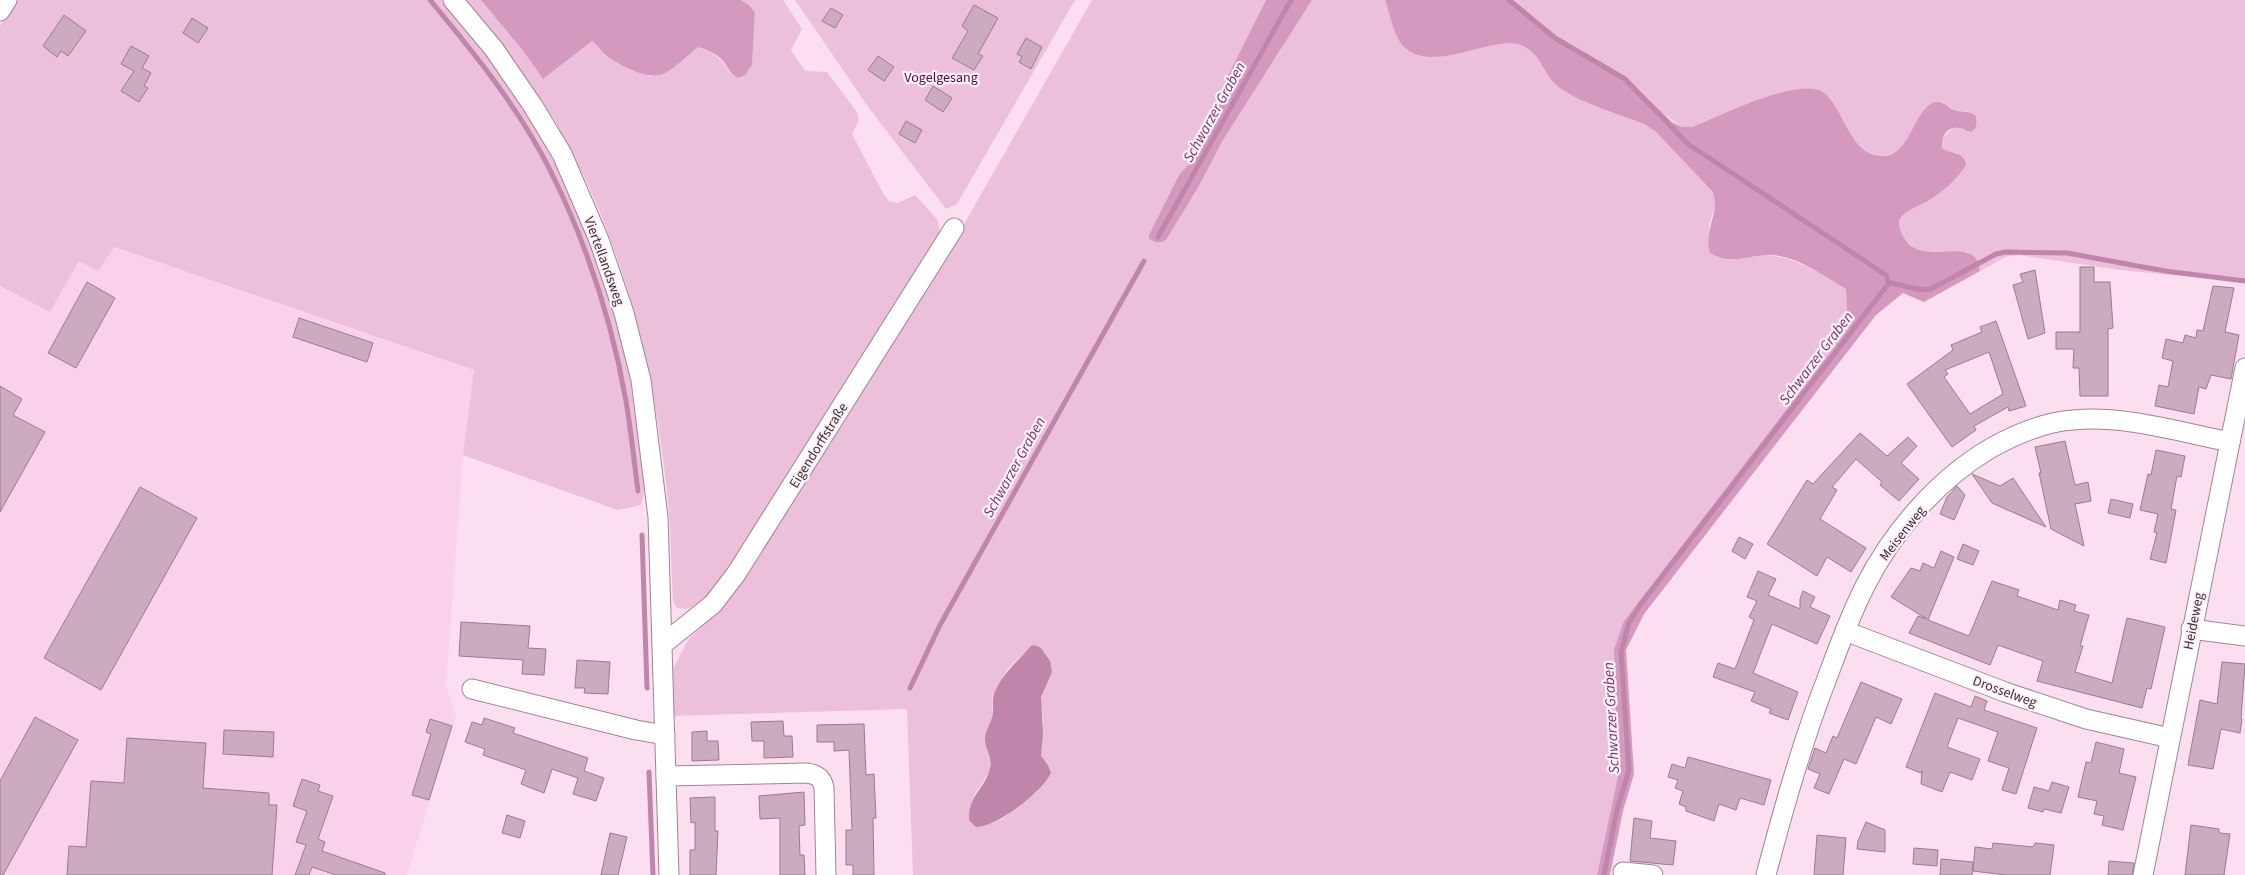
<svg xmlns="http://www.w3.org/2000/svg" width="2245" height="875" font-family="'Source Sans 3',sans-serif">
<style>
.built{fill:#fad1ea}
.green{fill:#ecc0db;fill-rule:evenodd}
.forest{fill:#d599bf}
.water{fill:#bf85aa}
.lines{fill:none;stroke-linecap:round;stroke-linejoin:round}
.stream{stroke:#bf85aa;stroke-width:5}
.building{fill:#ccabbf;stroke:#9a7b8e;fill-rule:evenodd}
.street-casing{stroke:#a28396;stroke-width:21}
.street{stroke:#fff;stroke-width:19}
.labels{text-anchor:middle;stroke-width:4.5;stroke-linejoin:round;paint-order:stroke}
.park-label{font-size:14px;fill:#510a3f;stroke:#fff1f9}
.street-label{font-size:14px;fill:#3a2d35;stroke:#fff1f9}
.water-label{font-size:15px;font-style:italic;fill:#763061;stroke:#fff1f9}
</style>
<rect width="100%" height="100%" fill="#fbdff0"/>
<polygon class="built" points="113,247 474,370 462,470 446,686 456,716 407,875 0,875 0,286 50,312 79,261"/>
<g class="green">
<path d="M16,0H443C456,16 472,32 484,49C549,139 600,243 624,352C635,397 639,444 645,490L641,505L618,510L463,455L474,370L114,247L98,271L79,261L50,312L0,286V26Z"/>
<path d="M464,0H481L524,52L543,79L592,41L599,46L606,56L617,63L650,76L664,73L697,47C714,51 722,60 731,74L752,65L755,13L750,6L741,0H783L802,29L791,50L805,71L827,72L857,112L859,120L852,134L884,195L890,202L898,203L915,195L937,219L940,232L920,266L720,581C708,594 697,613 677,608L673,601C671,568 671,535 668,502C655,368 622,235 553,118C528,76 496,38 464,0Z"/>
<polygon points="795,0 1075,0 957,204 946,209 869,108"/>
<path d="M1092,0H1266L1201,129L1197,155L1179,175L1200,184L1223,140L1312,0H1385C1390,15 1393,34 1403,46C1423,68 1465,51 1490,46C1501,44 1513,41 1523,46C1540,54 1543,71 1554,83C1570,100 1621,115 1644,124L1655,131L1712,191C1720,206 1710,214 1709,229C1708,236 1710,245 1710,253C1734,268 1750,252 1773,256C1801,260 1823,275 1846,289L1848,329L1624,621L1618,776L1597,875H913L907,709L674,716L672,671L688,640L713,615L956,238ZM1031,647L1041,648C1062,678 1043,675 1041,702C1040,707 1042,712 1043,717C1044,730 1041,743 1041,756L1048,765L1037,792L1002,819L978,827L974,795L990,771L991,759L985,742L986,734L992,716L993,696L1008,668Z"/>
<path d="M1513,0H2245V282L2120,270L2019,255L2006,257L1980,271L1977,260L1967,252L1923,251L1914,248L1905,241L1901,233L1899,224L1902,215L1910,209L1930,200L1958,153L1948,152L1942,148V139L1953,128H1960L1966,131L1969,112L1955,111L1943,102C1914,112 1921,122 1906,142C1895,158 1873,161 1859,147C1853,142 1851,134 1845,129C1829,116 1814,102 1798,89L1771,96L1692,127H1682L1558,37Z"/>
</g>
<g class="forest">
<path d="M481,0H741L750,6L755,13L752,65L745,75L738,78C729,73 729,68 722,60C717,54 706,49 698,47C687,55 675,69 663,74C648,80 621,66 608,57C602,53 599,46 592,41L543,79L524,52Z"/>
<path d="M1266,0H1312L1223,140L1200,184L1166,240C1159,244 1155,242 1149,239V235L1179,175L1197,155L1201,129Z"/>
<path d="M1385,0H1513L1558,37L1627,79L1672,122L1682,127H1692C1723,115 1783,84 1815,89C1843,94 1845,156 1882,156C1913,157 1914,100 1940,102C1946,103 1950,110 1957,111C1963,112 1968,111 1975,115C1977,121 1978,128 1971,132C1966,131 1963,128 1959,128C1946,126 1941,138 1942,148C1952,155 1962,150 1966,164C1959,178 1944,190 1931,199C1916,210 1888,211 1904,238C1919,265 1964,240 1977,260C1979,262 1979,268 1980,271L1924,302L1903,293L1876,315L1644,614L1626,650L1634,774L1623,811L1610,875H1597L1618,776L1614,649L1624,621L1848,329L1846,289C1824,276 1796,255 1769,255C1747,255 1732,266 1710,253C1703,228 1722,211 1712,191L1655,131L1644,124C1621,115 1570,100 1554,83C1543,71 1540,54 1523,46C1513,41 1501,44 1490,46C1465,51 1423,68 1403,46C1393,34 1390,15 1385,0Z"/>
</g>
<path class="water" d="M1035,645L1041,648L1050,661L1052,672L1041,697L1043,733L1041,756L1048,765L1051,773C1041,793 998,826 976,827L969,820C968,795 986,788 990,768C993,757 985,750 985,739C985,731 990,725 992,717C994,710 992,702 994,694C1002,674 1017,662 1031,646Z"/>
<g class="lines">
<g class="stream">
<path d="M430,0C474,53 519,108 550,170C586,242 612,322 626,401C631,431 634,461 638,491"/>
<polyline points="1509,0 1555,38 1625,79 1688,144 1886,275 1889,283 1640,605 1629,623 1621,652 1629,770 1617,810 1604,875"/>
<polyline points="1158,237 1291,0"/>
<path d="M1889,283C1903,284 1917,292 1931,289L1996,254L2006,252L2067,253L2165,271L2245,281"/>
<polyline points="642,535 647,688"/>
<polyline points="910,688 940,625 1144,261"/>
<polyline points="649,772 653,875"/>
</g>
</g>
<g class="building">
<polygon points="974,5 998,18 978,54 983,56 974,70 952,58 968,31 962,26"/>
<polygon points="831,8 843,15 835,28 822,21"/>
<polygon points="64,15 86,31 68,56 61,51 57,57 43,46"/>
<polygon points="192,18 208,28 198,43 183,33"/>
<polygon points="1026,38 1042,47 1031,69 1019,62 1022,57 1017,54"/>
<polygon points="131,46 149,56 142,68 151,73 144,86 148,88 139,102 121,91 134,71 121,64"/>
<polygon points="878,56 894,67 884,81 868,70"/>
<polygon points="933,86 952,98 943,112 925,100"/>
<polygon points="906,121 922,130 915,143 899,134"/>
<polygon points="2080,267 2094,267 2094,282 2110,282 2113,328 2108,329 2108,396 2080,396 2079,368 2073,368 2074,349 2056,349 2056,332 2080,332"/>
<polygon points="2035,270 2045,333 2028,339 2013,285 2023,282 2020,274"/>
<polygon points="87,282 115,298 76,368 48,353"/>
<polygon points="2213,286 2234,288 2225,332 2239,335 2231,379 2211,375 2206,389 2199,387 2194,414 2155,406 2159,385 2168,387 2173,361 2162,358 2166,339 2183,343 2185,335 2196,338 2197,330 2203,331"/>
<polygon points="299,318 373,343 367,362 293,337"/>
<path d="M1996,321L2026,406L2009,411L2008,407L1974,426L1976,430L1952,447L1907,384L1953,350L1951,345L1982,332L1980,327ZM1989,352L2003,394L1970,414L1944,377L1948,374L1945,370Z"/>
<polygon points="0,386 22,399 13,415 45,432 0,512"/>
<polygon points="1860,433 1887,456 1908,437 1917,446 1901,463 1919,479 1899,501 1880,485 1882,482 1856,459 1832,487 1837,490 1820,519 1866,548 1851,572 1827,557 1817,576 1767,544 1807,480 1813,484"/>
<polygon points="2065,441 2075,485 2088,482 2091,501 2075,504 2084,546 2051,529 2039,473 2041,473 2035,447"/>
<polygon points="2156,450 2185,456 2181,477 2177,476 2171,509 2176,510 2166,563 2150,559 2157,533 2154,532 2158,514 2140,510 2148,474 2151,475"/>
<polygon points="1972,474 2000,486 2013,478 2046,527 1992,503"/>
<polygon points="1957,486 1965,495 1954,520 1940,514 1947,497"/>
<polygon points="140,487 197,518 101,690 44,658"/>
<polygon points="2111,499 2133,504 2130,518 2108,513"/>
<polygon points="1739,537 1753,544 1745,559 1732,551"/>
<polygon points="1963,544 1979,551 1973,565 1957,559"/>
<polygon points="1941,551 1954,557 1928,620 1969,636 1992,581 2019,590 2017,596 2058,610 2060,600 2076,605 2074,611 2089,615 2080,646 2083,646 2075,672 2112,683 2127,618 2165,627 2151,689 2147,688 2142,708 2037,681 2043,661 1998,645 1990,665 1909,633 1918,616 1927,619 1891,597 1911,568 1920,571 1923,563 1934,568"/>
<polygon points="1758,571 1776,579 1768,595 1800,609 1800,599 1803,591 1815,597 1810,607 1830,616 1817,644 1772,624 1753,673 1798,692 1788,720 1769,713 1771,709 1751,701 1755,692 1713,677 1718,663 1735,669 1754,620 1749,617 1757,601 1747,597"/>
<polygon points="461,622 530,626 528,648 546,649 544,675 522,674 523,660 459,656"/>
<polygon points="577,660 610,662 608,694 584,693 585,688 575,688"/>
<polygon points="2222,662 2245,664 2241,718 2242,719 2240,733 2221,729 2213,769 2188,765 2200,700 2217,704"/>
<polygon points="1861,682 1902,699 1891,724 1876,717 1856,764 1844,759 1829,794 1814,788 1820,774 1808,769 1815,748 1826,753 1833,736 1837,738"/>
<polygon points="1935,693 1971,707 1975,696 1987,701 1984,710 2037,728 2016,794 2002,790 2009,768 1988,761 1998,732 1958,718 1947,747 1980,759 1972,780 1950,772 1942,792 1921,784 1922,771 1921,773 1906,767"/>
<polygon points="35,717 78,740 3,875 0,875 0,781"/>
<polygon points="484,718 515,728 513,733 588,758 584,771 604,778 596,801 573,794 578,778 552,769 544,793 521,784 526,770 483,755 485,749 465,742 472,722 482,725"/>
<polygon points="430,719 452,726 429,800 412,795 431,734 426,732"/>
<polygon points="783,721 784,736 792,736 793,757 764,758 764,741 752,741 751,722"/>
<polygon points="864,724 866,775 874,774 876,818 873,818 874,875 853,875 853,865 846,865 846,830 852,830 849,750 834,751 834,742 817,742 817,725"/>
<polygon points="224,730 274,732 273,757 223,754"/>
<polygon points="707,731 707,741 718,741 719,760 692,761 692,732"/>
<polygon points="127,738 206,743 203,788 269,793 269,805 277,805 272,875 67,875 69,846 86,847 91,781 124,783"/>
<polygon points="2096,742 2124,749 2119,773 2136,777 2123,830 2102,825 2104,816 2094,814 2097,801 2078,797 2086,762 2091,763"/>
<polygon points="1688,757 1771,780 1764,805 1740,798 1736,810 1719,804 1714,821 1686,811 1686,807 1679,804 1683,791 1675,788 1678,780 1668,777 1672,764 1685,768"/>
<polygon points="302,779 320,785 318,791 333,796 318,839 325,842 322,851 385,873 385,875 336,875 312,867 309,875 295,875 306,845 296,842 307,811 293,806"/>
<polygon points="2052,782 2069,787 2061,813 2044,809 2043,812 2028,808 2034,787 2049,791"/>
<polygon points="804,792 805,825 799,826 800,855 804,855 805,875 780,875 780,818 760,819 759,796"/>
<polygon points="715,797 715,831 718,831 716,875 690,875 690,850 695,850 695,822 691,823 690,798"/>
<polygon points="507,815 525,821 520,838 502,833"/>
<polygon points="1634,818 1652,821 1650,838 1676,841 1673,865 1630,861"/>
<polygon points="1866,822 1885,830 1885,852 1857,849 1858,841"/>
<polygon points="2191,825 2219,829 2219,833 2230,834 2224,875 2185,875"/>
<polygon points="610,833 627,837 618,875 601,875"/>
<polygon points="1817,835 1846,838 1843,875 1814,875"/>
<polygon points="1993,843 2033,847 2035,843 2054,845 2050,875 2006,875 1973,871 1975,847 1992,849"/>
<polygon points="1914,848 1938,850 1937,866 1913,864"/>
<polygon points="1941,859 1973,862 1972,875 1940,875"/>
<polygon points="2109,861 2134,863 2132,875 2108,875"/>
</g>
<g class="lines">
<defs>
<g id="street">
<polyline points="453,0 494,49 533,106 562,154 599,240 624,313 641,380 658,517 669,875"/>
<polyline points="0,11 7,0"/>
<polyline points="2191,629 2245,636"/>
<polyline points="1845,631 2005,692 2086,719 2170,738"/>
<polyline points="662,645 713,604 736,574 954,228"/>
<polyline points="472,689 636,730 665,735"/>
<path d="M666,776L806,773C816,774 822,777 824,788L826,875"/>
<polyline points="1623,872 1653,875"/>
<path d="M1766,875C1784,807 1803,739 1829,673C1840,643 1851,614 1865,586C1893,531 1938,479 1991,448C2016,434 2044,422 2073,420C2124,415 2179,432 2230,442"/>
<polyline points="2143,875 2245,368"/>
</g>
</defs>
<use href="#street" class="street-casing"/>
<use href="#street" class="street"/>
</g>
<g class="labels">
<g class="park-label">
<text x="941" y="82">Vogelgesang</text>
</g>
<g class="street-label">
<text transform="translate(605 261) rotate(70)" y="5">Viertellandsweg</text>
<text transform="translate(818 445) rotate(-58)" y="5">Eigendorffstraße</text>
<text transform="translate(1902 533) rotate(-52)" y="5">Meisenweg</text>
<text transform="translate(2193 621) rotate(-79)" y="5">Heideweg</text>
<text transform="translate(2005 691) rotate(20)" y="5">Drosselweg</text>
</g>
<g class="water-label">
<text transform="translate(1214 112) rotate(-61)" y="5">Schwarzer Graben</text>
<text transform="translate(1816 358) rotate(-53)" y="5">Schwarzer Graben</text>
<text transform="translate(1014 467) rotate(-61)" y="5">Schwarzer Graben</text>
<text transform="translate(1611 718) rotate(-93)" y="5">Schwarzer Graben</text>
</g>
</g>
</svg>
